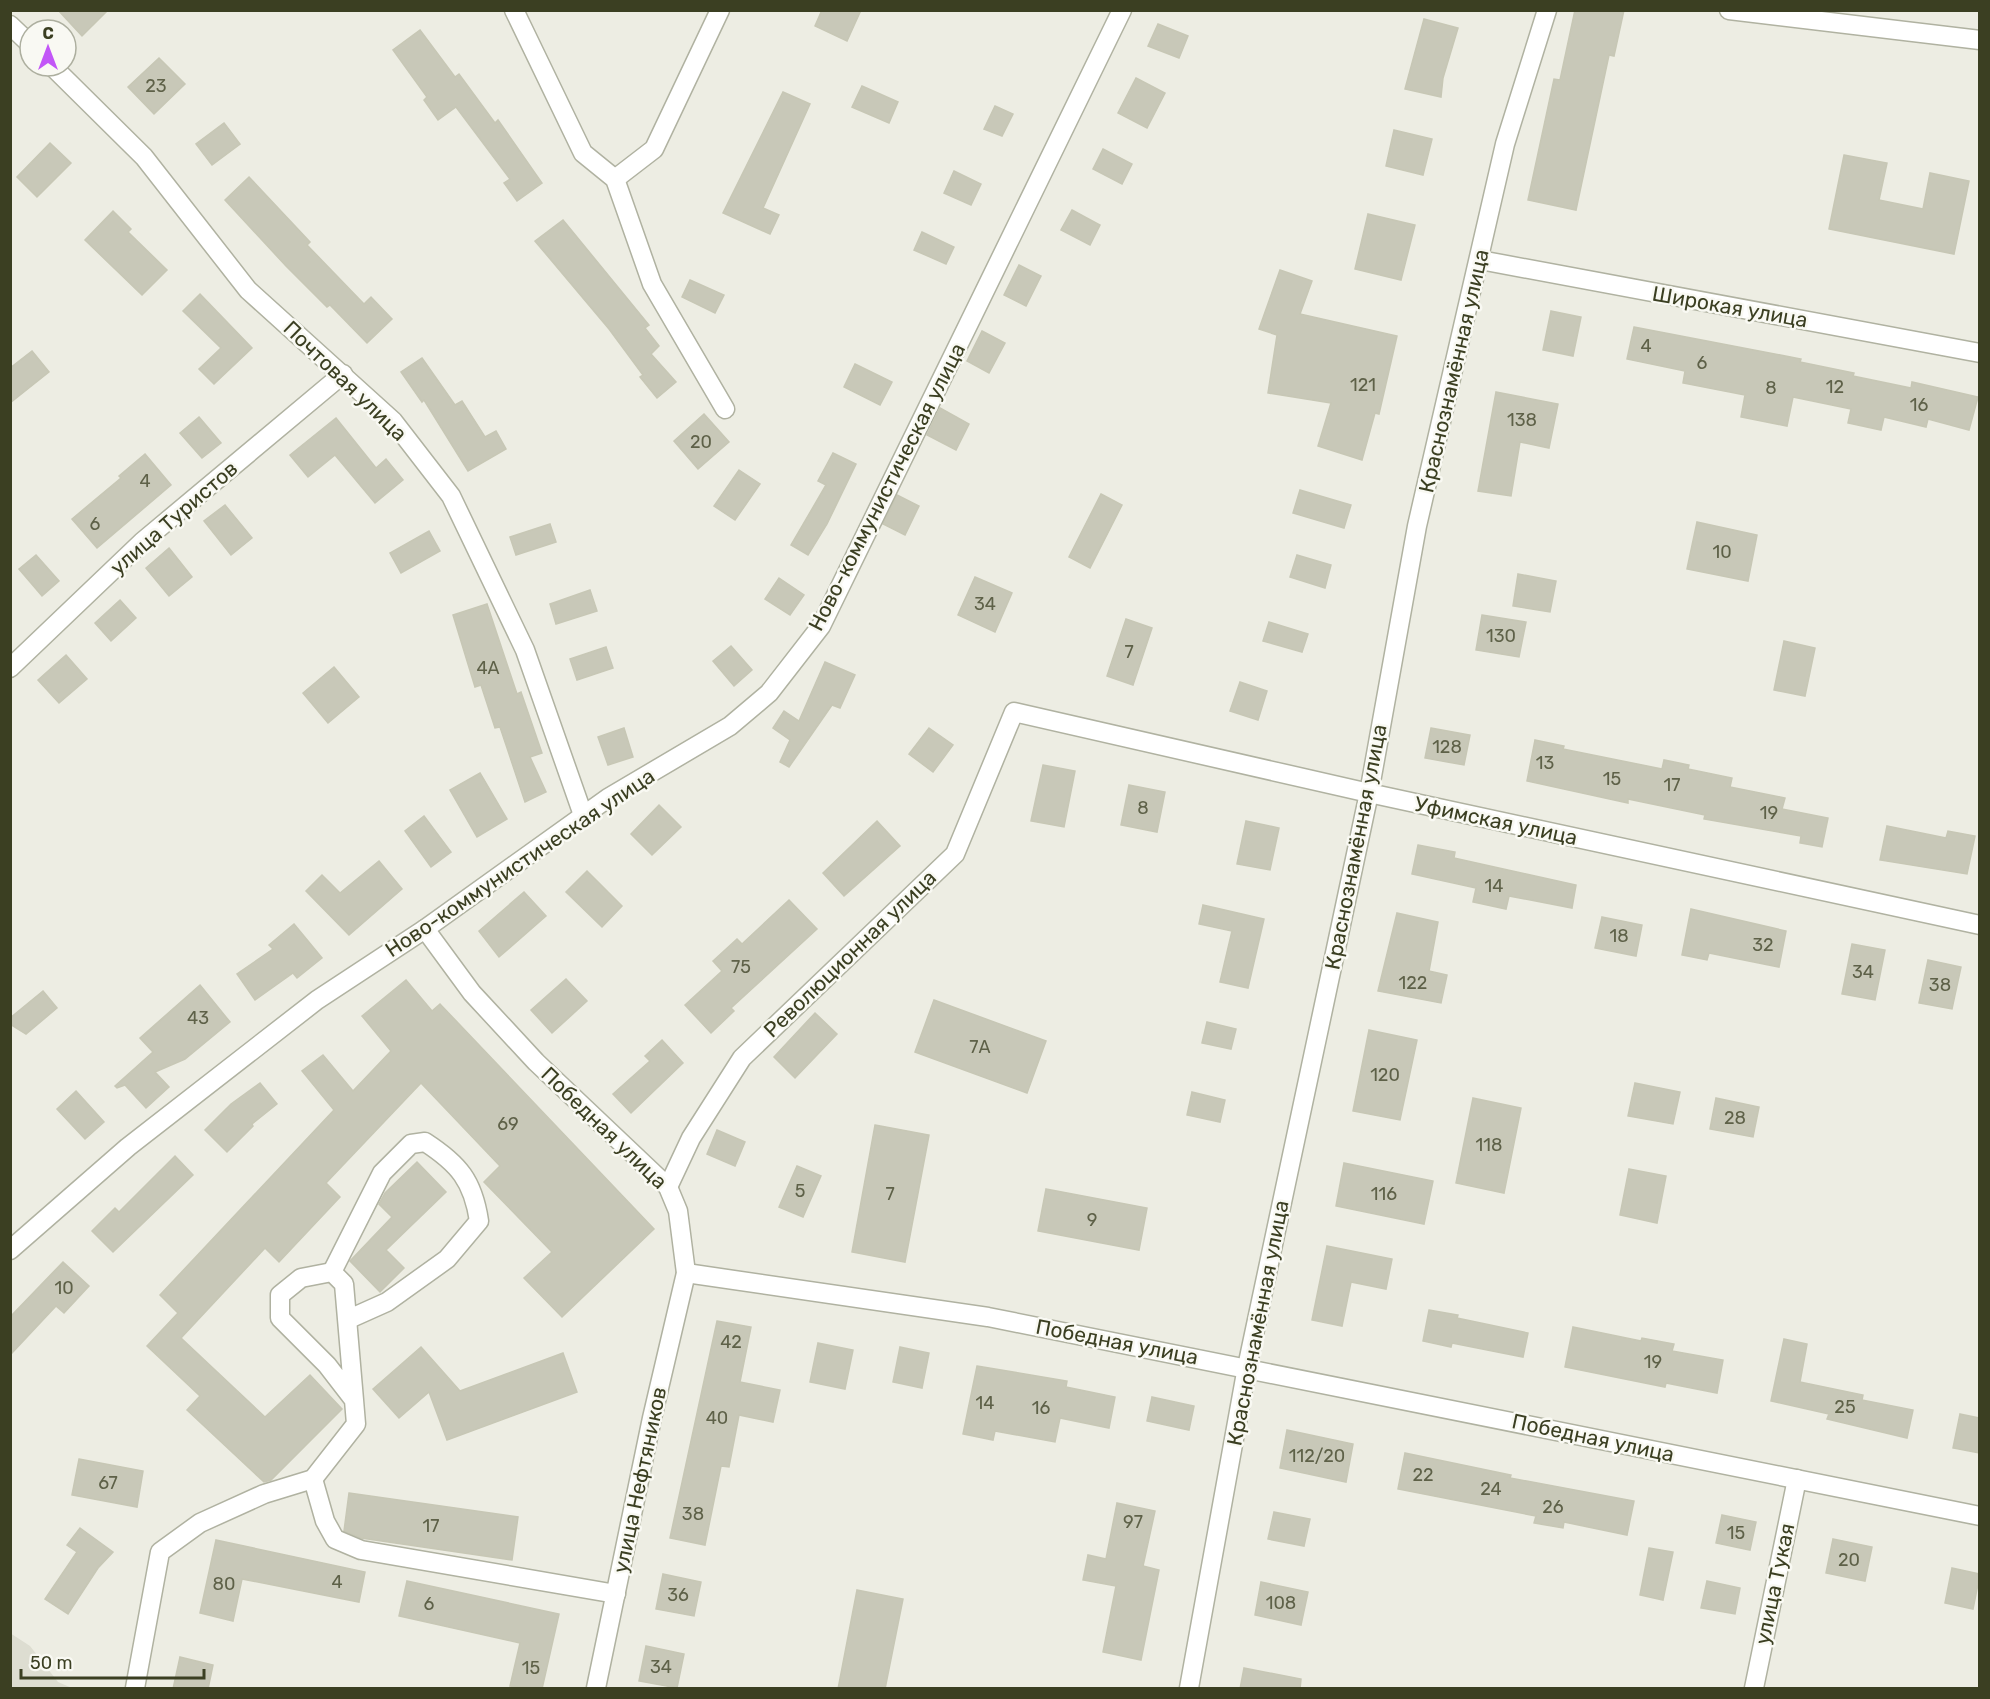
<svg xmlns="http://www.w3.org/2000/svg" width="1990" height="1699" font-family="Rubik,sans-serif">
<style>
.built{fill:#ddddd1}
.building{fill:#c8c8b8;stroke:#c7c7b5;stroke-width:1.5}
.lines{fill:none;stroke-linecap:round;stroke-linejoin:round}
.minor-casing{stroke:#b0b2a1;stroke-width:21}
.minor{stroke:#fff;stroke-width:18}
.labels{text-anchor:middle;stroke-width:5;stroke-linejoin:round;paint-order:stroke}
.number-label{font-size:18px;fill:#5e6148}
.street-label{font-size:21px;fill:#3b3f22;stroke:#f9f9f3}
</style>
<rect width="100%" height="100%" fill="#edede3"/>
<polygon class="built" points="10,1633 30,1646 58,1682 72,1688 11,1688"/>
<g class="building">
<polygon points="58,10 108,10 82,36"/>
<polygon points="822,10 861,10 847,41 815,26"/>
<polygon points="1575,10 1624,10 1614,56 1609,55 1576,210 1528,200 1554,79 1560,80"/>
<polygon points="1424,19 1458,28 1443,78 1441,97 1405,89"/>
<polygon points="1158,24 1188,36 1179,58 1148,46"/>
<polygon points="420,30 455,77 459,74 495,123 498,120 542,183 517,201 504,183 510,179 456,107 438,120 424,100 427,97 393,50"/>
<polygon points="159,58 185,84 154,114 128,87"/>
<polygon points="1136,78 1165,93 1147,128 1118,113"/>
<polygon points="862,86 898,102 889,123 852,107"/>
<polygon points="783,92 810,104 763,208 779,215 770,234 723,213"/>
<polygon points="995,106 1013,114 1002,136 984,129"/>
<polygon points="224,123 240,144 212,165 196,144"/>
<polygon points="1394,130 1432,139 1423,175 1386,166"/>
<polygon points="50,143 71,163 37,197 17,177"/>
<polygon points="1103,149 1132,164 1122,184 1093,169"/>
<polygon points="1844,155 1887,163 1879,200 1923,209 1930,173 1969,181 1954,254 1829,229"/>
<polygon points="954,171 981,184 971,205 944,193"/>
<polygon points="249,177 310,242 307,245 364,304 371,297 392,319 367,343 330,305 327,307 286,266 225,200"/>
<polygon points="1072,210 1100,225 1090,245 1061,230"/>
<polygon points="113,211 131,229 128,232 167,270 142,295 85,240"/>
<polygon points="1368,214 1415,225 1401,280 1355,269"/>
<polygon points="563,220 649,325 645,328 659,346 651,354 676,382 657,398 640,377 643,375 609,329 535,241"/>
<polygon points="922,232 954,247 946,264 914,250"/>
<polygon points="1019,265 1041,276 1026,306 1004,295"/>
<polygon points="1280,270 1312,281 1300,314 1397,336 1379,414 1375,413 1362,460 1318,446 1331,403 1268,393 1277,335 1259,329"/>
<polygon points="690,280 724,295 715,313 682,297"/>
<polygon points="200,294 252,348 214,384 199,369 221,348 183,311"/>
<polygon points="1551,311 1581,317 1573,356 1543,350"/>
<polygon points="1634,327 1801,359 1800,362 1854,373 1853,376 1911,388 1912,382 1978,397 1969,430 1928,419 1926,427 1884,417 1881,430 1848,423 1851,409 1793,397 1787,426 1741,417 1745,395 1683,383 1685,371 1627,359"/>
<polygon points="982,331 1005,343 989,373 967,361"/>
<polygon points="32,351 49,372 10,403 10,368"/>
<polygon points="422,358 455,405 462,401 485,437 496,431 506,449 468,471 424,400 422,402 401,372"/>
<polygon points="855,364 892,382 880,405 844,387"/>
<polygon points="1496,392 1558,404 1549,448 1520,442 1511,496 1478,491"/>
<polygon points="940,408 969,424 956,450 927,435"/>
<polygon points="704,414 729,442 698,469 674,441"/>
<polygon points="199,417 221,443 202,458 180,433"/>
<polygon points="336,418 376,468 386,459 403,480 375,503 335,455 308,477 290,455"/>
<polygon points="833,453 856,464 827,524 808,555 791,545 826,485 818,481"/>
<polygon points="145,454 171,485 97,548 72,519 121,478 119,476"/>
<polygon points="739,470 760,484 735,520 714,506"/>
<polygon points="1300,490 1351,505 1344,528 1293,513"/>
<polygon points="1101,494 1122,505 1090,568 1069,557"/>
<polygon points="897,495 919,506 905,535 883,524"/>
<polygon points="225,505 252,538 231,555 204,521"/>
<polygon points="1697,522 1757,535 1748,581 1687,569"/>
<polygon points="550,524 556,542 516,555 510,537"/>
<polygon points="429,531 440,551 401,573 390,553"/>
<polygon points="169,548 192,577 169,596 146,568"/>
<polygon points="36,555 59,581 42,596 19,569"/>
<polygon points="1297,555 1331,565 1325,588 1290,577"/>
<polygon points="1518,574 1556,581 1550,612 1513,606"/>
<polygon points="975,577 1012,593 995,632 958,615"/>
<polygon points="779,578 804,595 790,615 765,599"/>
<polygon points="590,590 597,611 556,624 550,604"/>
<polygon points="120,600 136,618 111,641 95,623"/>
<polygon points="487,604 517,694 521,692 542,753 530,757 546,792 525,802 500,727 495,728 481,685 475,687 453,615"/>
<polygon points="1482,615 1526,622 1519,657 1476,650"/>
<polygon points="1126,619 1152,628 1133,685 1107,676"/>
<polygon points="1269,622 1308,634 1302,652 1263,641"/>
<polygon points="1784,641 1815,648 1805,696 1774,690"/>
<polygon points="731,646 752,670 734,686 713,661"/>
<polygon points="606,647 613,668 577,680 570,659"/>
<polygon points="66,655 87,679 59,703 38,680"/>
<polygon points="825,662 855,675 840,708 832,705 789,767 780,762 790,740 773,728 784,711 799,721"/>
<polygon points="334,667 359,697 328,723 303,693"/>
<polygon points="1240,682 1267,691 1258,720 1230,711"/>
<polygon points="624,728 633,757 608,765 598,737"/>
<polygon points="929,728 953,745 933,772 909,754"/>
<polygon points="1431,728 1470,735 1464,765 1425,758"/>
<polygon points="1535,740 1564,746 1563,749 1662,769 1664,760 1689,765 1688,769 1732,778 1730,787 1785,798 1782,809 1828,818 1822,847 1800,843 1801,836 1704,819 1705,815 1628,799 1628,803 1527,781"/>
<polygon points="1043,765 1075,771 1064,827 1031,821"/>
<polygon points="480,773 507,819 477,837 450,790"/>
<polygon points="1129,785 1165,792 1157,832 1121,825"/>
<polygon points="659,805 681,827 652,855 631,834"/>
<polygon points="424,816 451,852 431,867 405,831"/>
<polygon points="877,821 900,846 844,896 823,873"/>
<polygon points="1246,821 1279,828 1270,870 1237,864"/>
<polygon points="1887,826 1946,838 1948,831 1975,836 1967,874 1880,860"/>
<polygon points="1418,845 1455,852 1454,858 1576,885 1572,908 1509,896 1506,909 1473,902 1476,888 1412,874"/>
<polygon points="379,861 402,889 349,935 306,891 322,875 340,893"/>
<polygon points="587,871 622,906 602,927 566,892"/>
<polygon points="524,892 546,916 499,957 479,931"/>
<polygon points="789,900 817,929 731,1008 734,1011 711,1033 685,1005 722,971 713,961 737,939 742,944"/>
<polygon points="1203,905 1264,919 1248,988 1220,982 1232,931 1199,924"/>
<polygon points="1691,909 1786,931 1779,967 1709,953 1707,960 1682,955"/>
<polygon points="1397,913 1438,922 1429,971 1447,975 1441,1003 1378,991"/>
<polygon points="1602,917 1642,925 1636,956 1595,948"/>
<polygon points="294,924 322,958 297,978 293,973 255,1000 237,974 273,949 269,945"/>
<polygon points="1852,944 1885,950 1875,1000 1842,994"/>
<polygon points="1928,960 1961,967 1952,1009 1919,1003"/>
<polygon points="566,979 587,1001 552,1033 531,1010"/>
<polygon points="406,980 432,1011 440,1004 654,1229 562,1317 524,1278 552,1252 484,1182 500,1166 421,1083 326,1183 340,1197 279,1262 265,1248 181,1338 265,1417 310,1375 342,1409 271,1480 264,1482 187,1410 200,1396 147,1346 178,1313 160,1295 334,1110 302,1071 323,1055 353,1091 391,1051 362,1016"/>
<polygon points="200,985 230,1022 185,1059 155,1072 169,1087 146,1108 125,1085 117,1088 115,1086 153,1052 140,1038"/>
<polygon points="43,991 57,1008 26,1034 10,1024 10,1018"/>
<polygon points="934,1000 1046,1041 1027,1093 915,1052"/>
<polygon points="815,1013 837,1034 795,1078 774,1057"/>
<polygon points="1207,1022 1236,1029 1231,1049 1202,1043"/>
<polygon points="1369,1030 1417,1040 1400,1120 1353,1111"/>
<polygon points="662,1040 683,1063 631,1113 613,1094 650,1061 645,1056"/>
<polygon points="260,1083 277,1104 252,1124 253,1126 227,1152 205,1130 231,1104"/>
<polygon points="1635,1083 1680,1092 1673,1124 1628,1116"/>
<polygon points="76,1091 104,1122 85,1139 57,1109"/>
<polygon points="1192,1092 1225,1100 1220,1122 1187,1115"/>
<polygon points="1473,1098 1521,1108 1504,1193 1456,1183"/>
<polygon points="1716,1098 1759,1107 1753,1137 1710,1129"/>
<polygon points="875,1125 929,1135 905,1262 852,1252"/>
<polygon points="717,1130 745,1142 735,1166 707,1154"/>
<polygon points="175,1156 193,1175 113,1252 92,1231 115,1208 119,1212"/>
<polygon points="417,1162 446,1192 386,1250 404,1268 380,1292 350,1261 392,1217 379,1204 385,1193"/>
<polygon points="1344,1163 1433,1181 1424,1224 1336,1206"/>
<polygon points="797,1166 821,1176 803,1217 779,1207"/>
<polygon points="1629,1169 1666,1176 1657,1223 1620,1215"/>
<polygon points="1046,1189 1147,1208 1139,1250 1038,1231"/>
<polygon points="1327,1246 1392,1259 1386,1289 1351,1282 1342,1326 1312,1320"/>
<polygon points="63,1262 89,1286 64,1313 56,1306 10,1355 10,1317"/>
<polygon points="1429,1310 1458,1315 1457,1318 1528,1333 1523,1357 1452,1343 1451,1347 1423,1341"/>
<polygon points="717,1321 751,1327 740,1382 780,1390 773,1422 739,1415 729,1467 721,1466 705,1545 670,1538"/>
<polygon points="1573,1327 1641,1341 1642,1338 1674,1344 1672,1351 1723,1360 1717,1393 1666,1383 1665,1387 1565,1367"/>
<polygon points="1784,1339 1807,1344 1800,1382 1863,1395 1862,1400 1913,1410 1907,1438 1827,1419 1829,1414 1771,1401"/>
<polygon points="818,1343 853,1350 845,1389 810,1382"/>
<polygon points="421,1347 460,1391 563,1353 577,1392 447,1440 429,1392 399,1418 373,1389"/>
<polygon points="900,1347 929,1353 922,1388 893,1382"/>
<polygon points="977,1366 1067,1381 1066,1387 1115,1397 1109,1428 1060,1418 1055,1442 995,1431 993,1440 963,1434"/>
<polygon points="1152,1397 1194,1406 1189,1430 1147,1421"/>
<polygon points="1960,1414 1980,1418 1980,1453 1953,1448"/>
<polygon points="1287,1430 1353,1444 1346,1482 1280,1468"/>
<polygon points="1405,1453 1511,1475 1510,1478 1634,1501 1627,1535 1564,1522 1563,1528 1534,1523 1536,1516 1398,1489"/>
<polygon points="79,1459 143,1471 137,1507 72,1495"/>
<polygon points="349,1493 518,1517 512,1560 361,1538 344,1531"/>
<polygon points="1117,1503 1155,1511 1143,1566 1159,1570 1141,1660 1103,1652 1116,1586 1083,1580 1088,1555 1106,1559"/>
<polygon points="1274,1512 1310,1519 1304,1546 1268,1539"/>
<polygon points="1722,1515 1756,1522 1750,1550 1716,1543"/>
<polygon points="80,1528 113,1552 98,1568 68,1614 45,1599 77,1552 67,1545"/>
<polygon points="1833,1539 1872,1547 1865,1581 1826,1573"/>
<polygon points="216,1540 365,1572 359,1602 242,1579 233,1621 200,1613"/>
<polygon points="1649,1548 1673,1552 1663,1600 1640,1595"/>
<polygon points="1952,1568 1980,1574 1973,1609 1945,1603"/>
<polygon points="663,1574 701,1582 694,1616 656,1609"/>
<polygon points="407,1581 559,1614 542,1689 510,1686 520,1643 399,1616"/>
<polygon points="1707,1581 1740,1588 1735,1614 1701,1608"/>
<polygon points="1261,1582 1308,1592 1301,1625 1255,1615"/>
<polygon points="857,1590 903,1599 885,1689 838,1689"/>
<polygon points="646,1646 684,1654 677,1688 639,1681"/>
<polygon points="180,1657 213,1665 208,1689 173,1689"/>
<polygon points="1244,1668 1301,1679 1300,1689 1240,1689"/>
</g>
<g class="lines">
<defs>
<g id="minor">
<polyline points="514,10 583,153 615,179 652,284 725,409"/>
<polyline points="1729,10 1980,40"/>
<polyline points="10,25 30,44"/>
<polyline points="52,66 144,157 248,290 393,421 451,496 525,650 583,815"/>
<polyline points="615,179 654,149 720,10"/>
<polyline points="1480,260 1980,353"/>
<polyline points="10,668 142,542 343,374"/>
<polyline points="425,929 472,993 536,1062 668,1187 678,1211 686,1273 652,1418 596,1688"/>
<polyline points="668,1187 691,1138 742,1058 955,854 1014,712 1369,793 1980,925"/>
<polyline points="10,1250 128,1147 317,1000 425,929 608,798 730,726 769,693 821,626 1122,10"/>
<path d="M332,1272L382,1173L411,1144L425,1142C459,1164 473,1181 479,1221L447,1259L387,1302L349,1319"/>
<polyline points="686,1273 988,1317 1980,1516"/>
<polyline points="313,1479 325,1521 335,1539 361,1550 616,1594"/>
<polyline points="135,1688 160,1552 200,1523 264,1494 313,1479 356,1424 354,1400 327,1365 280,1318 280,1295 301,1278 332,1272 344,1284 354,1400"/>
<polyline points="1189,1688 1247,1367 1369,793 1417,526 1505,144 1547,10"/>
<polyline points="1754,1688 1797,1479"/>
</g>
</defs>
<use href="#minor" class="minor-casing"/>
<use href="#minor" class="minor"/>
</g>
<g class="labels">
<g class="number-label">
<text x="156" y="92">23</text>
<text x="1646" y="352">4</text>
<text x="1702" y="369">6</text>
<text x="1363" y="391">121</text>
<text x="1835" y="393">12</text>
<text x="1771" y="394">8</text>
<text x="1919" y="411">16</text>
<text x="1522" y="426">138</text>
<text x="701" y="448">20</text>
<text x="145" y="487">4</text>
<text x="95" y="530">6</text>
<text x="1722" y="558">10</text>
<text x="985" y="610">34</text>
<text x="1501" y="642">130</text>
<text x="1129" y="658">7</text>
<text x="488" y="674">4А</text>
<text x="1447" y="753">128</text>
<text x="1545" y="769">13</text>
<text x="1612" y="785">15</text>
<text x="1672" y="791">17</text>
<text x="1143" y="814">8</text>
<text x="1769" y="819">19</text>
<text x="1494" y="892">14</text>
<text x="1619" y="942">18</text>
<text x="1763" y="951">32</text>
<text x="741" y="973">75</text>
<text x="1863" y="978">34</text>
<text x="1413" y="989">122</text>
<text x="1940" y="991">38</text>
<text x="198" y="1024">43</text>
<text x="980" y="1053">7А</text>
<text x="1385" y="1081">120</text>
<text x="1735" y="1124">28</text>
<text x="508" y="1130">69</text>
<text x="1489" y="1151">118</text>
<text x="800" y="1197">5</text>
<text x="890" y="1200">7</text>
<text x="1384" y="1200">116</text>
<text x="1092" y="1226">9</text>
<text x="64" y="1294">10</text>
<text x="731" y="1348">42</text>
<text x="1653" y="1368">19</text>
<text x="985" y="1409">14</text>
<text x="1845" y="1413">25</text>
<text x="1041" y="1414">16</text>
<text x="717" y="1424">40</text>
<text x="1317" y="1462">112/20</text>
<text x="1423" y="1481">22</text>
<text x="108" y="1489">67</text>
<text x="1491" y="1495">24</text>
<text x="1553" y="1513">26</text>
<text x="693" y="1520">38</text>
<text x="1133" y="1528">97</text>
<text x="431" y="1532">17</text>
<text x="1736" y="1539">15</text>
<text x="1849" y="1566">20</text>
<text x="337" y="1588">4</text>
<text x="224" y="1590">80</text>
<text x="678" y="1601">36</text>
<text x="1281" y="1609">108</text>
<text x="429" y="1610">6</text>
<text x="661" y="1673">34</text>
<text x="531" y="1674">15</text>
</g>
<g class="street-label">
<text transform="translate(1730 307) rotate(10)" y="7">Широкая улица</text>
<text transform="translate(1454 371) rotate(-77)" y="7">Краснознамённая улица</text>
<text transform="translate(345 381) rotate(44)" y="7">Почтовая улица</text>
<text transform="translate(887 487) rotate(-63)" y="7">Ново-коммунистическая улица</text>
<text transform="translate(174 518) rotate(-41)" y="7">улица Туристов</text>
<text transform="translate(1496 821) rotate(12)" y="7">Уфимская улица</text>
<text transform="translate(1356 847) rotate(-79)" y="7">Краснознамённая улица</text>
<text transform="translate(520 863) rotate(-34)" y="7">Ново-коммунистическая улица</text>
<text transform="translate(850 954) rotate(-44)" y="7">Революционная улица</text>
<text transform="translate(604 1128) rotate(44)" y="7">Победная улица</text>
<text transform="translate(1258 1323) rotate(-79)" y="7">Краснознамённая улица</text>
<text transform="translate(1117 1342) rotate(11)" y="7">Победная улица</text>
<text transform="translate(1593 1438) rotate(12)" y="7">Победная улица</text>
<text transform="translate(640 1480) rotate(-78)" y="7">улица Нефтяников</text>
<text transform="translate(1775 1584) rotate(-78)" y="7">улица Тукая</text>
</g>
</g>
<rect width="1990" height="1699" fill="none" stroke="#3b3f22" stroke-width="24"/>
<g transform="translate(48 48)"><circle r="28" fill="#f9f9f3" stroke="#adaf9f" stroke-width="1.5"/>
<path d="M0-4.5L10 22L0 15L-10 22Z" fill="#c256f7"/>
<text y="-9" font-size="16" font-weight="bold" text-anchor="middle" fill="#3b3f22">С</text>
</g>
<path d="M21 1669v9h183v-9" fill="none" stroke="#3b3f22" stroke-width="3"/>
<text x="30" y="1669" font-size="18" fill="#3b3f22" stroke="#f9f9f3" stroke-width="4.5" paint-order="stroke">50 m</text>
</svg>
